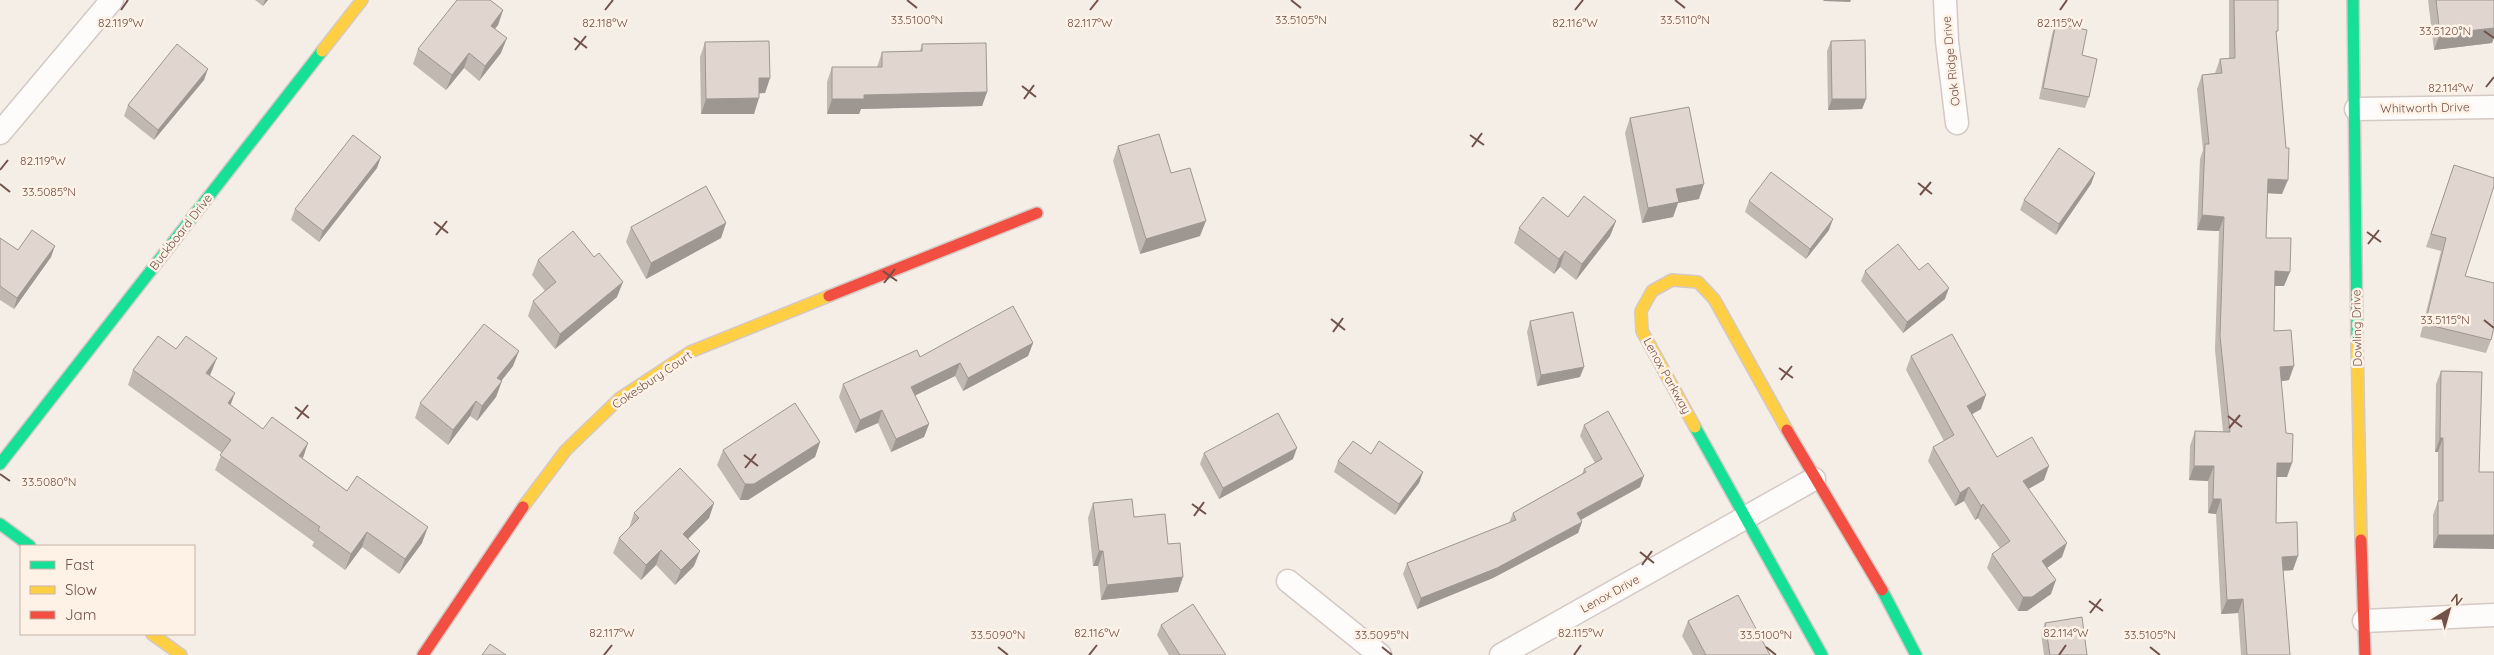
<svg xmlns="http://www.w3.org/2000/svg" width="2494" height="655" font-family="Quicksand,sans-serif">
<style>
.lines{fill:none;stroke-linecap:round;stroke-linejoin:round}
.street-casing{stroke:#d4c9c4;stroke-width:25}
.fast-casing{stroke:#d4c9c4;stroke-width:14}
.slow-casing{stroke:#d4c9c4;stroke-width:14}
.jam-casing{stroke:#d4c9c4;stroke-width:14}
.street{stroke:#fefcfb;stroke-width:22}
.fast{stroke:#16e098;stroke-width:11}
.slow{stroke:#ffcf43;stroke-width:11}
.jam{stroke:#f24e42;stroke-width:11}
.wall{fill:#c2b8b2}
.shaded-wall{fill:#9e9691}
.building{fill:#e1d6cf;stroke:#9e9691}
.ticks{fill:none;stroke:#715149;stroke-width:2}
.labels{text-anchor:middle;stroke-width:5;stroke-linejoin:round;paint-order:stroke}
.street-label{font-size:12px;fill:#715149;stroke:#fef2e7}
.ticks-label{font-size:12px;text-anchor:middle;fill:#715149;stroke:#fef2e7;stroke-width:5;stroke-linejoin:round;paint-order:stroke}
</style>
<rect width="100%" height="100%" fill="#f5eee7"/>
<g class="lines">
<defs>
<g id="street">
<polyline points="1945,0 1947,41 1957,123"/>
<polyline points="2356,109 2494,107"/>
<polyline points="0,133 112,0"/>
<polyline points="1288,581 1380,655"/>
<polyline points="2364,621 2494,615"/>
<polyline points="1501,655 1814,479"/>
</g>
<g id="fast">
<polyline points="2353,0 2357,342"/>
<polyline points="1695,427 1822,655"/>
<polyline points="0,464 322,51"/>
<polyline points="0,524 30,546"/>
<polyline points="1882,590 1916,655"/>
</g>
<g id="slow">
<polyline points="322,51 362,0"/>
<polyline points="2357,342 2361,540"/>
<polyline points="1695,427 1642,331 1641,311 1652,291 1672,280 1698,282 1714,299 1787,430"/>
<polyline points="523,507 566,450 620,398 690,352 829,296"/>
<polyline points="152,634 181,655"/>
</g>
<g id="jam">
<polyline points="829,296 1037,213"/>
<polyline points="1787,430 1882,590"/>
<polyline points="2361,540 2365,655"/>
<polyline points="423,655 523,507"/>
</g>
</defs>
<use href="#street" class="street-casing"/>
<use href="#fast" class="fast-casing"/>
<use href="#slow" class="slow-casing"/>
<use href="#jam" class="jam-casing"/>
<use href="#street" class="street"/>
<use href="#fast" class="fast"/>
<use href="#slow" class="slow"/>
<use href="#jam" class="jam"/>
</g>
<g class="wall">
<polygon points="255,0 268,0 263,6"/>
<polygon points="2229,0 2278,0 2276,36 2282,194 2268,193 2266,238 2284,286 2275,286 2274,331 2289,380 2281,381 2287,477 2277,477 2276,523 2293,570 2283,571 2290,655 2241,655 2238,613 2221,614 2216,514 2208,513 2208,481 2189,480 2190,446 2195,431 2223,432 2215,350 2219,231 2197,230 2200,159 2203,150 2197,89 2202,75 2215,73 2220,59 2229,58"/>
<polygon points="2428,0 2494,0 2494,37 2492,43 2434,50"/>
<polygon points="503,10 498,25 495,29 501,53 479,81 464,68 446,90 413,64 418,49"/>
<polygon points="2056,23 2089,97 2085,108 2039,99 2052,34"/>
<polygon points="1831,41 1866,99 1862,109 1828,110 1827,51"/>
<polygon points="705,42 770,78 765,93 759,93 754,114 701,114 700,57"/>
<polygon points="922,44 987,92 982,106 861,109 859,114 827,114 827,82 832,67 877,67 882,52 920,51"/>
<polygon points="204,80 154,140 124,116 128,105"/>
<polygon points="1630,118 1699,199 1678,203 1673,217 1642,223 1625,133"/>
<polygon points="1118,146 1171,173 1200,236 1140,254 1113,161"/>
<polygon points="2454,165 2465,276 2491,340 2486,353 2420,337 2441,251 2426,247"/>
<polygon points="377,168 319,242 291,220 295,209"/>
<polygon points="2095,173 2091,184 2056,235 2020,210 2024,200"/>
<polygon points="1749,201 1829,230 1806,259 1745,212"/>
<polygon points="1568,217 1616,221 1610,236 1576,280 1560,267 1554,274 1514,243 1519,228"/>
<polygon points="726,223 721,238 646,279 626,242 631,227"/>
<polygon points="0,238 18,250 51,257 14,309 0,300"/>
<polygon points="538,260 617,297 555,349 528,316 533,301 545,291 532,275"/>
<polygon points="1865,271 1945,299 1903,333 1861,281"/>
<polygon points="1530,321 1580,377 1537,386 1527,332"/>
<polygon points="1033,343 1028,356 963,391 955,376 915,395 929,424 924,437 891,452 878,423 855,433 839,397 843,384 920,357"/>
<polygon points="176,349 211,373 210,375 230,405 347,491 422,543 399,574 362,547 345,570 312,546 314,542 215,470 222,453 128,385 133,370"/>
<polygon points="1911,356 1981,409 1972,414 1997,457 2044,480 2028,489 2062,557 2047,568 2051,594 2027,611 2018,611 1987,568 1992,554 2000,548 1978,518 1975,520 1964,501 1955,506 1928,461 1933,447 1944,441 1906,370"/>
<polygon points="513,366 501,381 496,397 477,421 470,416 448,445 415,418 420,403"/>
<polygon points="2441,371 2479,472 2433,548 2433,515 2438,501 2438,452 2435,452 2436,384"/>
<polygon points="1584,425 1640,487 1581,520 1582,522 1578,533 1493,578 1417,609 1403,574 1407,563 1509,523 1513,513 1582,474 1584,469 1595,463 1580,436"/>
<polygon points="820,442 815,457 748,500 740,500 717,465 723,450"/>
<polygon points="1204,453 1293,459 1219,499 1200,464"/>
<polygon points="1371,454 1423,472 1419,483 1395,515 1334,472 1338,461"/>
<polygon points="714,503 709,518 688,538 694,566 675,585 656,565 641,580 613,553 619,538 629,528 634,513"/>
<polygon points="1093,503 1134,517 1168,544 1178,592 1101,600 1098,566 1093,566 1088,518"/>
<polygon points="1688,621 1770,655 1693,655 1682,636"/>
<polygon points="2045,623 2087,655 2044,655 2041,634"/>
<polygon points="1161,625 1226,655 1169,655 1157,635"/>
</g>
<g class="shaded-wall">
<polygon points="265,0 268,0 263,6"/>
<polygon points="1824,0 1851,0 1850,2 1823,1"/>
<polygon points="503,10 498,25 485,41 491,26"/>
<polygon points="2494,28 2494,37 2492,43 2434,50 2440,34"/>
<polygon points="507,38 501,53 479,81 485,66"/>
<polygon points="469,53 464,68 446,90 452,75"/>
<polygon points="208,69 204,80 154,140 158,130"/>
<polygon points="759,78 770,78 765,93 753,94"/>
<polygon points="987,92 982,106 861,109 859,114 827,114 832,99 864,95"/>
<polygon points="759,98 754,114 701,114 706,99"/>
<polygon points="1832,99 1866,99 1862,109 1828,110"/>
<polygon points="381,157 377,168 319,242 323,231"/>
<polygon points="2095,173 2091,184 2056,235 2059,224"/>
<polygon points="2268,179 2288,180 2282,194 2263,193"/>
<polygon points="1704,184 1699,199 1678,203 1673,217 1642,223 1648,208 1676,189"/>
<polygon points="2202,215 2224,217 2219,231 2197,230"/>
<polygon points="1833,219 1829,230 1806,259 1810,249"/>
<polygon points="1206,221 1200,236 1140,254 1146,239"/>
<polygon points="1616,221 1610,236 1576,280 1582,264"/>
<polygon points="726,223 721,238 646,279 651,263"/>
<polygon points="55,246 51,257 14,309 17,298"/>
<polygon points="1565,251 1560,267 1554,274 1559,259"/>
<polygon points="2275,271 2290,272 2284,286 2270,286"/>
<polygon points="623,282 617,297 555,349 560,334"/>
<polygon points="1949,288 1945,299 1903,333 1907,322"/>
<polygon points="1033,343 1028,356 963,391 968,378"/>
<polygon points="519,351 513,366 492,393 497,378"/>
<polygon points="217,358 211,373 201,388 206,373"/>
<polygon points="960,363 955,376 906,400 911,387"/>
<polygon points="2294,366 2289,380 2274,382 2280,367"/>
<polygon points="1584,367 1580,377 1537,386 1541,375"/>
<polygon points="502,381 496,397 477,421 482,406"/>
<polygon points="235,393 229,409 228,403"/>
<polygon points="1986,395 1981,409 1962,420 1967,406"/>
<polygon points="476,401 470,416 448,445 453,430"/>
<polygon points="882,410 878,423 855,433 860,420"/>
<polygon points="929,424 924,437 891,452 896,439"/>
<polygon points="2440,438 2443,438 2438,452 2435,452"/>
<polygon points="820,442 815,457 748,500 740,500 745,484"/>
<polygon points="308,443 303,458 299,456"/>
<polygon points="1297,448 1293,459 1219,499 1223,488"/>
<polygon points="2277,463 2292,463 2287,477 2272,477"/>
<polygon points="2049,466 2044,480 2018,495 2023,481"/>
<polygon points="2194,466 2214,466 2208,481 2189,480"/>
<polygon points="1423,472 1419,483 1395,515 1399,504"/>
<polygon points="1644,476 1640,487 1573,524 1577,513"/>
<polygon points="1969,487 1964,501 1955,506 1960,493"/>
<polygon points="2213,499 2221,499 2216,514 2208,513"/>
<polygon points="714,503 709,518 678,549 683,534"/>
<polygon points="1983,504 1978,518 1975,520 1981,506"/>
<polygon points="1582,522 1578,533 1493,578 1417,609 1421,598"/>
<polygon points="428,527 422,543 399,574 405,559"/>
<polygon points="367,532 362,547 345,570 351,554"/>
<polygon points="2438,535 2494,535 2494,549 2433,548"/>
<polygon points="2067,543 2062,557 2037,575 2042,561"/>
<polygon points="661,550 656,565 641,580 646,565"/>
<polygon points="700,551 694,566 675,585 681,570"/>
<polygon points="1099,551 1103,551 1098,566 1093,566"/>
<polygon points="2298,556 2293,570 2277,571 2282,557"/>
<polygon points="1183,577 1178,592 1101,600 1107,585"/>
<polygon points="2056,580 2051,594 2027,611 2018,611 2023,597"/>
<polygon points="2243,599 2238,613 2221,614 2227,600"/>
</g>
<g class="building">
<polygon points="457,0 490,0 503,10 491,26 507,38 485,66 469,53 452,75 418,49"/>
<polygon points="2234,0 2278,0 2278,31 2276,31 2286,148 2289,148 2288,180 2268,179 2266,238 2291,238 2290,272 2275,271 2274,331 2291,330 2294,366 2280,367 2286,433 2293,434 2292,463 2277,463 2276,523 2297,522 2298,556 2282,557 2290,655 2247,655 2243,599 2227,600 2221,499 2213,499 2214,466 2194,466 2195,431 2230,432 2220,336 2224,217 2202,215 2205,144 2209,144 2202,75 2222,73 2220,59 2235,58"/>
<polygon points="2436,0 2494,0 2494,28 2440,34"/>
<polygon points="2056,23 2087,30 2082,55 2097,59 2089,97 2043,88"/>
<polygon points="1865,40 1866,99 1832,99 1831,41"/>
<polygon points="769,41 770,78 759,78 759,98 706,99 705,42"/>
<polygon points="986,43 987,92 864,95 864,99 832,99 832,67 882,67 882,52 922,51 922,44"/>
<polygon points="177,44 208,69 158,130 128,105"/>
<polygon points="1689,107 1704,184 1676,189 1679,202 1648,208 1630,118"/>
<polygon points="1159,134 1171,173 1190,168 1206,221 1146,239 1118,146"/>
<polygon points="353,135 381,157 323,231 295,209"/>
<polygon points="2059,148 2095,173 2059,224 2024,200"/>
<polygon points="2454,165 2494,178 2494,186 2465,276 2494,283 2494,327 2491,340 2425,324 2446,238 2431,234"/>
<polygon points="1771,172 1833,219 1810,249 1749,201"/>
<polygon points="706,186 726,223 651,263 631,227"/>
<polygon points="1584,196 1616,221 1582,264 1565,251 1559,259 1519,228 1543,197 1568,217"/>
<polygon points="32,230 55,246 17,298 0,286 0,238 18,250"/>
<polygon points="573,231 594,257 599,253 623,282 560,334 533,301 556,282 538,260"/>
<polygon points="1898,244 1919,270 1928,263 1949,288 1907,322 1865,271"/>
<polygon points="1013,306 1033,343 968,378 960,363 911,387 929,424 896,439 882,410 860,420 843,384 917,350 920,357"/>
<polygon points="1573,312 1584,367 1541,375 1530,321"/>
<polygon points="484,324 519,351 497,378 502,381 482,406 476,401 453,430 420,403"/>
<polygon points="1952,334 1986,395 1967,406 1997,457 2032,437 2049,466 2023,481 2067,543 2042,561 2056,580 2032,597 2023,597 1992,554 2010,541 1983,504 1981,506 1969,487 1960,493 1933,447 1954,435 1911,356"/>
<polygon points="158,336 176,349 186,336 217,358 206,373 235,393 228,403 263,429 272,417 308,443 299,456 347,491 357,476 428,527 405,559 367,532 351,554 318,530 320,527 220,455 231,440 133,370"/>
<polygon points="2441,371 2482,372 2479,472 2494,472 2494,535 2438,535 2438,501 2443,501 2443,438 2440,438"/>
<polygon points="795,403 820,442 754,484 745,484 723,450"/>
<polygon points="1608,411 1644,476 1577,513 1582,522 1497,568 1421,598 1407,563 1516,520 1513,513 1586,472 1584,469 1602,459 1584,425"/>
<polygon points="1278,413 1297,448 1223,488 1204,453"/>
<polygon points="1353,441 1371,454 1379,441 1423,472 1399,504 1338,461"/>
<polygon points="680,468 714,503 683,534 700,551 681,570 661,550 646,565 619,538 639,518 634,513"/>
<polygon points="1132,499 1134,517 1165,514 1168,544 1180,543 1183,577 1107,585 1103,551 1099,551 1093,503"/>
<polygon points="1738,595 1770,655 1706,655 1688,621"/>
<polygon points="1193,604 1226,655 1180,655 1161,625"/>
<polygon points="2082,617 2087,655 2050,655 2045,623"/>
<polygon points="490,644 506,655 482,655"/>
</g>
<path class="ticks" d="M907,0L917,8M1291,0L1301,8M1675,0L1685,8M121,10L128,0M605,10L613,0M1090,10L1098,0M1575,10L1583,0M2060,10L2067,0M2484,31L2494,38M574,38L587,48M575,50L586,36M1022,86L1036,97M2486,87L2494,77M1024,99L1034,85M1470,135L1484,145M1472,147L1482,133M0,170L8,160M1918,183L1932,194M0,184L10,192M1920,195L1931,182M434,222L448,233M2367,232L2381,242M436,235L447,221M2368,244L2379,230M883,271L897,281M884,283L895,269M1331,319L1345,330M2484,320L2494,328M1333,332L1343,318M1779,368L1793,378M1781,380L1792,366M295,407L309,418M2228,416L2242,427M297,419L308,405M2229,428L2240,415M744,455L758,466M745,468L756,454M0,474L10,481M1192,504L1206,514M1194,516L1204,502M1640,552L1654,563M1642,565L1652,551M2089,601L2103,611M2090,613L2101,599M998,647L1008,655M1382,647L1392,655M1766,647L1776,655M2150,647L2160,655M604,655L612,645M1089,655L1097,645M1574,655L1581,645M2059,655L2066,645"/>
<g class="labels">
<g class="street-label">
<text transform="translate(1951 61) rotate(-96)" y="4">Oak Ridge Drive</text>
<text transform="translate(2425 108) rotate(-1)" y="4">Whitworth Drive</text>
<text transform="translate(181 232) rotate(-52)" y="4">Buckboard Drive</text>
<text transform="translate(2357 328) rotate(-91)" y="4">Dowling Drive</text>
<text transform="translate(1667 376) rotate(61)" y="4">Lenox Parkway</text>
<text transform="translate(652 380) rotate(-34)" y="4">Cokesbury Court</text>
<text transform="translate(1610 594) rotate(-29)" y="4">Lenox Drive</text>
</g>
</g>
<g class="ticks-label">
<text x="917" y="24">33.5100°N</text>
<text x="1301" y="24">33.5105°N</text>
<text x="1685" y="24">33.5110°N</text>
<text x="121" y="27">82.119°W</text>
<text x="605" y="27">82.118°W</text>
<text x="1090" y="27">82.117°W</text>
<text x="1575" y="27">82.116°W</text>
<text x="2060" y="27">82.115°W</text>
<text x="2445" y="35">33.5120°N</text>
<text x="2451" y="92">82.114°W</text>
<text x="43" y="165">82.119°W</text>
<text x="49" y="196">33.5085°N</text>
<text x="2445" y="324">33.5115°N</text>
<text x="49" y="486">33.5080°N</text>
<text x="612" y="637">82.117°W</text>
<text x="1097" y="637">82.116°W</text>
<text x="1581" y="637">82.115°W</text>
<text x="2066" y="637">82.114°W</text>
<text x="998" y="639">33.5090°N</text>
<text x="1382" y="639">33.5095°N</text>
<text x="1766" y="639">33.5100°N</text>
<text x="2150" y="639">33.5105°N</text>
</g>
<rect x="20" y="545" width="175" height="90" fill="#fef2e7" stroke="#c6b2a8"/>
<rect x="30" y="561" width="25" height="8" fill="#16e098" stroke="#c6b2a8"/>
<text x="65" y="570" font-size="15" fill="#715149">Fast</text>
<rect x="30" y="586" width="25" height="8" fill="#ffcf43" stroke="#c6b2a8"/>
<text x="65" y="595" font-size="15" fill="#715149">Slow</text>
<rect x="30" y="611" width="25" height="8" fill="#f24e42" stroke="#c6b2a8"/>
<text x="65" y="620" font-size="15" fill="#715149">Jam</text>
<g transform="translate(2449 610) rotate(37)" stroke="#fef2e7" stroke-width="4" paint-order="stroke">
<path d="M0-4L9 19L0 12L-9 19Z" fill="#715149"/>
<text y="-8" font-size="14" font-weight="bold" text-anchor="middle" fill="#715149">N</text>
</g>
</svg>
